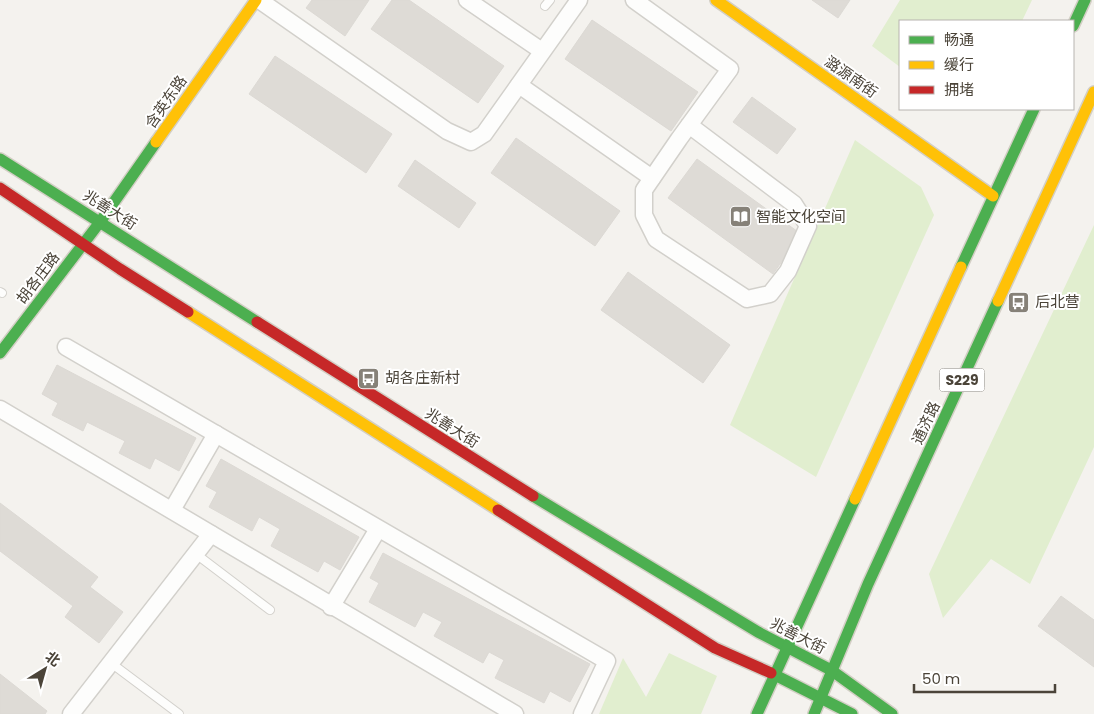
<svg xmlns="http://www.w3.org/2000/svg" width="1094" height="714" font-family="Poppins,'Noto Sans SC',sans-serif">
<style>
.green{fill:#e1eecf}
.building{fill:#dedbd6;stroke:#dcd9d4}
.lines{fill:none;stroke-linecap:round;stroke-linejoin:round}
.lane-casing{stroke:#d2d0cb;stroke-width:10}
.street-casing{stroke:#d2d0cb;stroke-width:19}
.fast-casing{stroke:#d3cfc5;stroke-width:14}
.slow-casing{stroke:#d3cfc5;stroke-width:14}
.jam-casing{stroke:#d3cfc5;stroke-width:14}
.lane{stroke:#fdfdfc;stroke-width:8}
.street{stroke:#fdfdfc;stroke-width:16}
.fast{stroke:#4caf50;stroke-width:11}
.slow{stroke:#ffc107;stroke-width:11}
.jam{stroke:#c62828;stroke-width:11}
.labels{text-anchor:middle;stroke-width:4;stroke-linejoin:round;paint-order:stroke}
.shield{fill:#fff;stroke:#817c74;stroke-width:1}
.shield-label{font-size:14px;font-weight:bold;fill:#4b4439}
.street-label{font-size:15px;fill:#4b4439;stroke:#fff}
.poi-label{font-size:15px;fill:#4b4439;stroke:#fff;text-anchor:start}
</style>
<rect width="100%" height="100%" fill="#f4f2ee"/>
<g class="green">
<polygon points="900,0 1032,0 1022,21 900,21 900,67 872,46"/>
<polygon points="855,140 921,187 934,215 816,477 730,425"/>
<polygon points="1094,225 1094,447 1030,584 991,559 943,618 929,574"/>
<polygon points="669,653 717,676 701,714 599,714 623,658 646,697"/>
</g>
<g class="building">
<polygon points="312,0 369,0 345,36 306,8"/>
<polygon points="392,0 409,0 504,66 478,103 371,29"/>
<polygon points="812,0 850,0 838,18"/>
<polygon points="592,20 698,92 671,131 565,59"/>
<polygon points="275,56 392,134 366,173 249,94"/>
<polygon points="752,97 796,129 777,154 733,122"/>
<polygon points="516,138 620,211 595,246 491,173"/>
<polygon points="697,159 801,234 773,274 668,198"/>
<polygon points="415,160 476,203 459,228 398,186"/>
<polygon points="628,272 730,345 703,383 601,310"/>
<polygon points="57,365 196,438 179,471 155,458 150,469 119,453 125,441 87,422 83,431 52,415 58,403 42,394"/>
<polygon points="221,459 359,537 340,570 324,561 318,572 271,546 280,529 259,517 252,531 209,507 217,492 206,486"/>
<polygon points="0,503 98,577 90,587 123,612 99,643 65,617 73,606 0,551"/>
<polygon points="383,553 590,664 570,702 550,691 544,703 495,678 504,660 489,652 483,663 434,636 442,622 423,612 415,627 369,602 379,583 370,578"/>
<polygon points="1061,596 1094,620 1094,667 1038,626"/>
<polygon points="0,674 47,711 45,714 0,714"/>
</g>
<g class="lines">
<defs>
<g id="lane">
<polyline points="545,6 550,0"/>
<polyline points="0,292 2,293"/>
<polyline points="196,554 270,610"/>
<polyline points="111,663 179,714"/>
</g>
<g id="street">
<polyline points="259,0 447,131 471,142 484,134 579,0"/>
<polyline points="467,0 542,51"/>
<polyline points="634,0 730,69 679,139 644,190 644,215 656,239 747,299 770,294 788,271 808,226 794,204 689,125"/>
<polyline points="519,85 652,178"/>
<polyline points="66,347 607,661 582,714"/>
<path d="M0,409C172,510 342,613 515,714"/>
<polyline points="172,510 216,434"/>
<polyline points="331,607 378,529"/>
<polyline points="71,714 211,534"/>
</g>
<g id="fast">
<polyline points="1073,26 1085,0"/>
<polyline points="0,159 257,322"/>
<polyline points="961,267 1034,109"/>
<polyline points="0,353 100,222 156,142"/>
<polyline points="533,496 758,632 831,670 892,714"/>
<polyline points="771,673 852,714"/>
<polyline points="757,714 855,499"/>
<polyline points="814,714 868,584 998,301"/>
</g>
<g id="slow">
<polyline points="716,0 993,196"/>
<polyline points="156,142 256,0"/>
<polyline points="998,301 1094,92"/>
<polyline points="188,312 498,510"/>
<polyline points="855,499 961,267"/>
</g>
<g id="jam">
<polyline points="0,188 120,269 188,312"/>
<polyline points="257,322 533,496"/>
<polyline points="498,510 715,648 771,673"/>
</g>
</defs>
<use href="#lane" class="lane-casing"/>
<use href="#street" class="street-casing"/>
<use href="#fast" class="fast-casing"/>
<use href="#slow" class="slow-casing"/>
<use href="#jam" class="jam-casing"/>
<use href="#lane" class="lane"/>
<use href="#street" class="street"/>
<use href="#fast" class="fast"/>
<use href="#slow" class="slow"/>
<use href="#jam" class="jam"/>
</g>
<defs>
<symbol id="library-square" viewBox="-11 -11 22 22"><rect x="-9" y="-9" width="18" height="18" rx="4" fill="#868178" stroke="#fff"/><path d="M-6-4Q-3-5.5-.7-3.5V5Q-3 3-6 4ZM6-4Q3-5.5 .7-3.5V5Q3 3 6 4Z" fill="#fff"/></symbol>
<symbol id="bus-square" viewBox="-11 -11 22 22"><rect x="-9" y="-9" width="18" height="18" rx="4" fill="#868178" stroke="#fff"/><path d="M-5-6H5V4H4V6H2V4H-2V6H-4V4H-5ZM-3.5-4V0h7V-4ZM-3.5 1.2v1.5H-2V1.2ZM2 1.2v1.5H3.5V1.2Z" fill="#fff"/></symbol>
</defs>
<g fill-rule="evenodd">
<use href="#library-square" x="728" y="204" width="25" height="25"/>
<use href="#bus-square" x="1006" y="290" width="25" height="25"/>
<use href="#bus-square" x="356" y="366" width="25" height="25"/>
</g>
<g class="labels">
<rect class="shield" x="939.5" y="368.5" width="45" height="23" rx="4"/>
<g class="shield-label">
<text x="962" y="385">S229</text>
</g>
<g class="street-label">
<text transform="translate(851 77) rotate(35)" y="5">潞源南街</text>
<text transform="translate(166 102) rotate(-55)" y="5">含英东路</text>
<text transform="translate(110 210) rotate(32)" y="5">兆善大街</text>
<text transform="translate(38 278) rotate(-53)" y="5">胡各庄路</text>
<text transform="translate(926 423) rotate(-65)" y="5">通济路</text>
<text transform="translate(452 428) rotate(32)" y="5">兆善大街</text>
<text transform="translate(798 636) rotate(27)" y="5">兆善大街</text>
</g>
<g class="poi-label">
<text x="756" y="222">智能文化空间</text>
<text x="1035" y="307">后北营</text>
<text x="385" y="383">胡各庄新村</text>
</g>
</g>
<rect x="899" y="20" width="175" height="90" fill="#ffffff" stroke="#b7b4b0"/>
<rect x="909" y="36" width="25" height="8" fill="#4caf50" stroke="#b7b4b0"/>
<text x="944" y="45" font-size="15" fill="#4b4439">畅通</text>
<rect x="909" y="61" width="25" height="8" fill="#ffc107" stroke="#b7b4b0"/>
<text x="944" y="70" font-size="15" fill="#4b4439">缓行</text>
<rect x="909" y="86" width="25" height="8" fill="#c62828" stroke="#b7b4b0"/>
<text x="944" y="95" font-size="15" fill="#4b4439">拥堵</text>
<g transform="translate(45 669) rotate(37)" stroke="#ffffff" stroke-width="4" paint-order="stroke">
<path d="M0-4L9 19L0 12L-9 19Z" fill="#4b4439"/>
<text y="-8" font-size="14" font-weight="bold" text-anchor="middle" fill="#4b4439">北</text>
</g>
<path d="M914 684v8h141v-8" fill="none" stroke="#4b4439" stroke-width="2.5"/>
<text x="922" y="684" font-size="15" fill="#4b4439" stroke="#ffffff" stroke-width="4" paint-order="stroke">50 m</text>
</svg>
